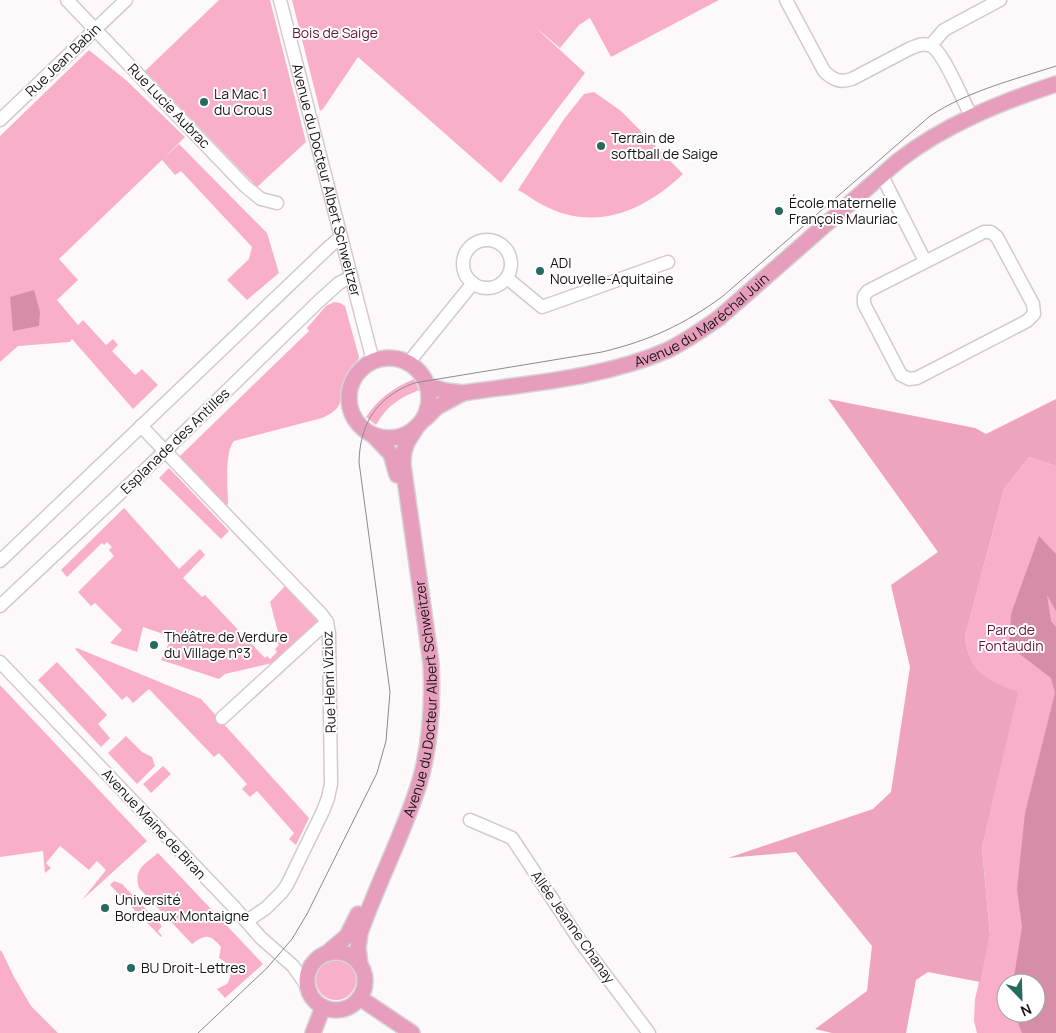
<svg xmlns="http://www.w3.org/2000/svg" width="1056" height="1033" font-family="Manrope,sans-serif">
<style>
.green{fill:#f9afc9;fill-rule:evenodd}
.forest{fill:#eea3be}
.water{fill:#d68ea8}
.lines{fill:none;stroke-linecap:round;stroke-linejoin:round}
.minor-casing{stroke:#d4c9cc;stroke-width:15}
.major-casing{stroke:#d5d5d5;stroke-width:18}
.minor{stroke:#fff;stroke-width:12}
.major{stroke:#e79ebd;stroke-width:15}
.tram{stroke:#8e8a8b;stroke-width:1}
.poi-dot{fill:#266b5e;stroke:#fff;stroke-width:2}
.labels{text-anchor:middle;stroke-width:4;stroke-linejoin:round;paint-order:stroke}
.park-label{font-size:14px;fill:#69133d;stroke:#fff}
.street-label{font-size:14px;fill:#171315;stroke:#fff}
.poi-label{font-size:14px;fill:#171315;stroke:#fff;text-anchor:start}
</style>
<rect width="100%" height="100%" fill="#fdf9fa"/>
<g class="green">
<polygon points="219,0 270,0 306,142 257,187 145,71"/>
<polygon points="292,0 719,0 611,57 590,18 579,25 560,48 534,26 585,73 501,183 358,57 323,109 320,111"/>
<polygon points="89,50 127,81 185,137 164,158 179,144 267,233 279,273 247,300 227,280 249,259 252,247 181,171 175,175 162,160 59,259 78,280 57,300 78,325 83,320 106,345 113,339 118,345 112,351 135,375 142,369 158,385 133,409 72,339 70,342 18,346 0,362 0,136"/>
<path d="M594,92L621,111L683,174C643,212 593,233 541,204C533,200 526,194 518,190L564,119L584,94Z"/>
<path d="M334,302L340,303L345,306L359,357C357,365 350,370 347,377C336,398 349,406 322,418L234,441C224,452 228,489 228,505L225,504L182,462L180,456L309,331L307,328L326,306Z"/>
<path d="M414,379L419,390C398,399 388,405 376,425L366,417C379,398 393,388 414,379Z"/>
<path d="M1029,457L1056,466V1033H977L974,1021L975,999L990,935L982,848L1017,693C987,680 970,673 965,637L1004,489ZM1006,983H1036V1013H1006Z"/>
<polygon points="169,468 229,531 221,539 159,478"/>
<polygon points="124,508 179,569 200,549 205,555 183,578 202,597 205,595 265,658 267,656 270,659 277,652 275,649 279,645 271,638 278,632 270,602 285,586 319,623 277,662 225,674 219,679 161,660 172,637 143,627 137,652 110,643 122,630 95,603 91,606 78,592 114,556 109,550 112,547 107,542 104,545 102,543 67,577 61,570"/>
<polygon points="77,648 201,699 309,818 296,845 289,839 294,833 257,791 250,797 242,789 247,784 219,753 214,757 149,689 133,703 127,696 122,700 75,649"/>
<polygon points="57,662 107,715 98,724 110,738 101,747 38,680"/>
<polygon points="0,685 147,841 82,900 106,870 97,861 89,870 60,846 46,863 51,868 45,873 43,851 0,857"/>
<polygon points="126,736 142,752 152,757 155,766 137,784 108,753"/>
<polygon points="163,766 171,774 151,793 143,784"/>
<path d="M158,853L263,964L225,998L217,989L227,984C234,973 230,964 219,958L221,947C210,934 206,934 192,944L139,888C133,869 145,864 158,853Z"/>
<polygon points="114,881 122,884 162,926 158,931 162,936 161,937 111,886 110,885"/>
<polygon points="0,950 2,952 14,977 31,1006 58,1033 0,1033"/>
<circle cx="336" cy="980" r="20"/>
</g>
<path class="forest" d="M828,399L975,428L986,434L1056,399V466L1029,457L1004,489L965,637C970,673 987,680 1018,692L982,848L990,935L980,982L928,972L916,980L906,1033H832L815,1029L867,991L872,946L796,852L728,858L873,809L891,792L910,667L891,585L938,552Z"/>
<g class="water">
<polygon points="34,290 40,312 39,326 13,331 10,297"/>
<polygon points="1039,536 1056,554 1056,611 1047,595 1051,621 1056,627 1056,1033 1022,1033 1014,1013 1036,1013 1036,983 1013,983 1022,927 1017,889 1025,813 1055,693 1051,678 1009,646 1011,614"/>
</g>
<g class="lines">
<defs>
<g id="minor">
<polyline points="67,0 245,186 261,199 277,203"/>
<path id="s1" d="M280,0L373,361"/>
<path d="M786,0L824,71C833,80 840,83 852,79L909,49C916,46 924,42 931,46C944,52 964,103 972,118"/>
<polyline points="931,45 944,30 1000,0"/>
<polyline points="0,120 126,0"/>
<polyline points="882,176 925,261"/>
<polygon points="984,232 991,232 997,237 1033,304 1034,314 1027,321 917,378 909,379 901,375 864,304 864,296 868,291"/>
<circle cx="487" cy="264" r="24"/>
<polyline points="507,278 542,307 668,262"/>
<polyline points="409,362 473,283"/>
<polyline points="141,426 322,615 327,622 329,633 331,784 328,798 323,811 287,885 282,892 266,908 247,921"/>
<polyline points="0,561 329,247 341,237"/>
<polyline points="0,606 165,451 318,302 339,283 351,277"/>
<polyline points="0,662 233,906 261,938 293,966 307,986"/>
<polyline points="222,718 327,622"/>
<polyline points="470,820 512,838 582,944 649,1033"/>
</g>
<g id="major">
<circle cx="389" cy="398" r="40"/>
<path id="s2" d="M428,386L446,391L463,393C531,383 604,378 668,350C686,341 703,329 719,318L898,161C944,125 1001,102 1056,84"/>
<polyline points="425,419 437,407 463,393"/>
<polyline points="373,435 391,454 397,475"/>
<circle cx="336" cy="981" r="29"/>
<polyline points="327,953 347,936 358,914"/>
<path id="s3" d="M360,965L358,948L360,933C378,882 403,835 419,784C431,744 433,704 431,663L403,465C403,448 406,443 415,430"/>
<polyline points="360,998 412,1033"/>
<polyline points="313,1033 323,1007"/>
</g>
</defs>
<use href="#minor" class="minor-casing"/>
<use href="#major" class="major-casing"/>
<use href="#minor" class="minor"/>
<use href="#major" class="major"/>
<path class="tram" d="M198,1033L267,968L292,939L307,914L377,773L386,741L390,692L359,462C360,423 377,397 414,383L602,352C648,341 684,325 723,296L930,116C968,91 1013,80 1056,66"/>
</g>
<g class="poi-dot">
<circle cx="204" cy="102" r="5"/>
<circle cx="601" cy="146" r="5"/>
<circle cx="779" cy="211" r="5"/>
<circle cx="540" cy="271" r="5"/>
<circle cx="154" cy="645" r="5"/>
<circle cx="105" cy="908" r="5"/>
<circle cx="131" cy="968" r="5"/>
</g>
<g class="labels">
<g class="park-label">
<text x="335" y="38">Bois de Saige</text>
<text x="1011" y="635">Parc de<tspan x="1011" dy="16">Fontaudin</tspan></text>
</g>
<g class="street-label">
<text transform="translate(63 60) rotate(-44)" y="5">Rue Jean Babin</text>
<text transform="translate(169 106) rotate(46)" y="5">Rue Lucie Aubrac</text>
<text dy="5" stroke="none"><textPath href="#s1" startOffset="186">Avenue du Docteur Albert Schweitzer</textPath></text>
<text dy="5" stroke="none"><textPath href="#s2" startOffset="290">Avenue du Maréchal Juin</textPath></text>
<text transform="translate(175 441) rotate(-44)" y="5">Esplanade des Antilles</text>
<text transform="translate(329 682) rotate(-92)" y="5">Rue Henri Vizioz</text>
<text dy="5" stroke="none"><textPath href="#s3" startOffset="278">Avenue du Docteur Albert Schweitzer</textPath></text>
<text transform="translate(154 824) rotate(47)" y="5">Avenue Maine de Biran</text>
<text transform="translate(573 927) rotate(55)" y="5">Allée Jeanne Chanay</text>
</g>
<g class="poi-label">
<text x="214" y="99">La Mac 1<tspan x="214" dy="16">du Crous</tspan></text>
<text x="611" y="143">Terrain de<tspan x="611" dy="16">softball de Saige</tspan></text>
<text x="789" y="208">École maternelle<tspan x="789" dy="16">François Mauriac</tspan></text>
<text x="550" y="268">ADI<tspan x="550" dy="16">Nouvelle-Aquitaine</tspan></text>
<text x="164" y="642">Théâtre de Verdure<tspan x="164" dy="16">du Village n°3</tspan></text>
<text x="115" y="905">Université<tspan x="115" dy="16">Bordeaux Montaigne</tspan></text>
<text x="141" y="973">BU Droit-Lettres</text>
</g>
</g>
<g transform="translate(1021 998) rotate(157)"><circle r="24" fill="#ffffff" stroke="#a2a1a1"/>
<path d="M0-4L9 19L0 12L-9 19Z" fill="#266b5e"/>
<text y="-8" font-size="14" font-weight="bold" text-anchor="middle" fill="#171315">N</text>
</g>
</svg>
